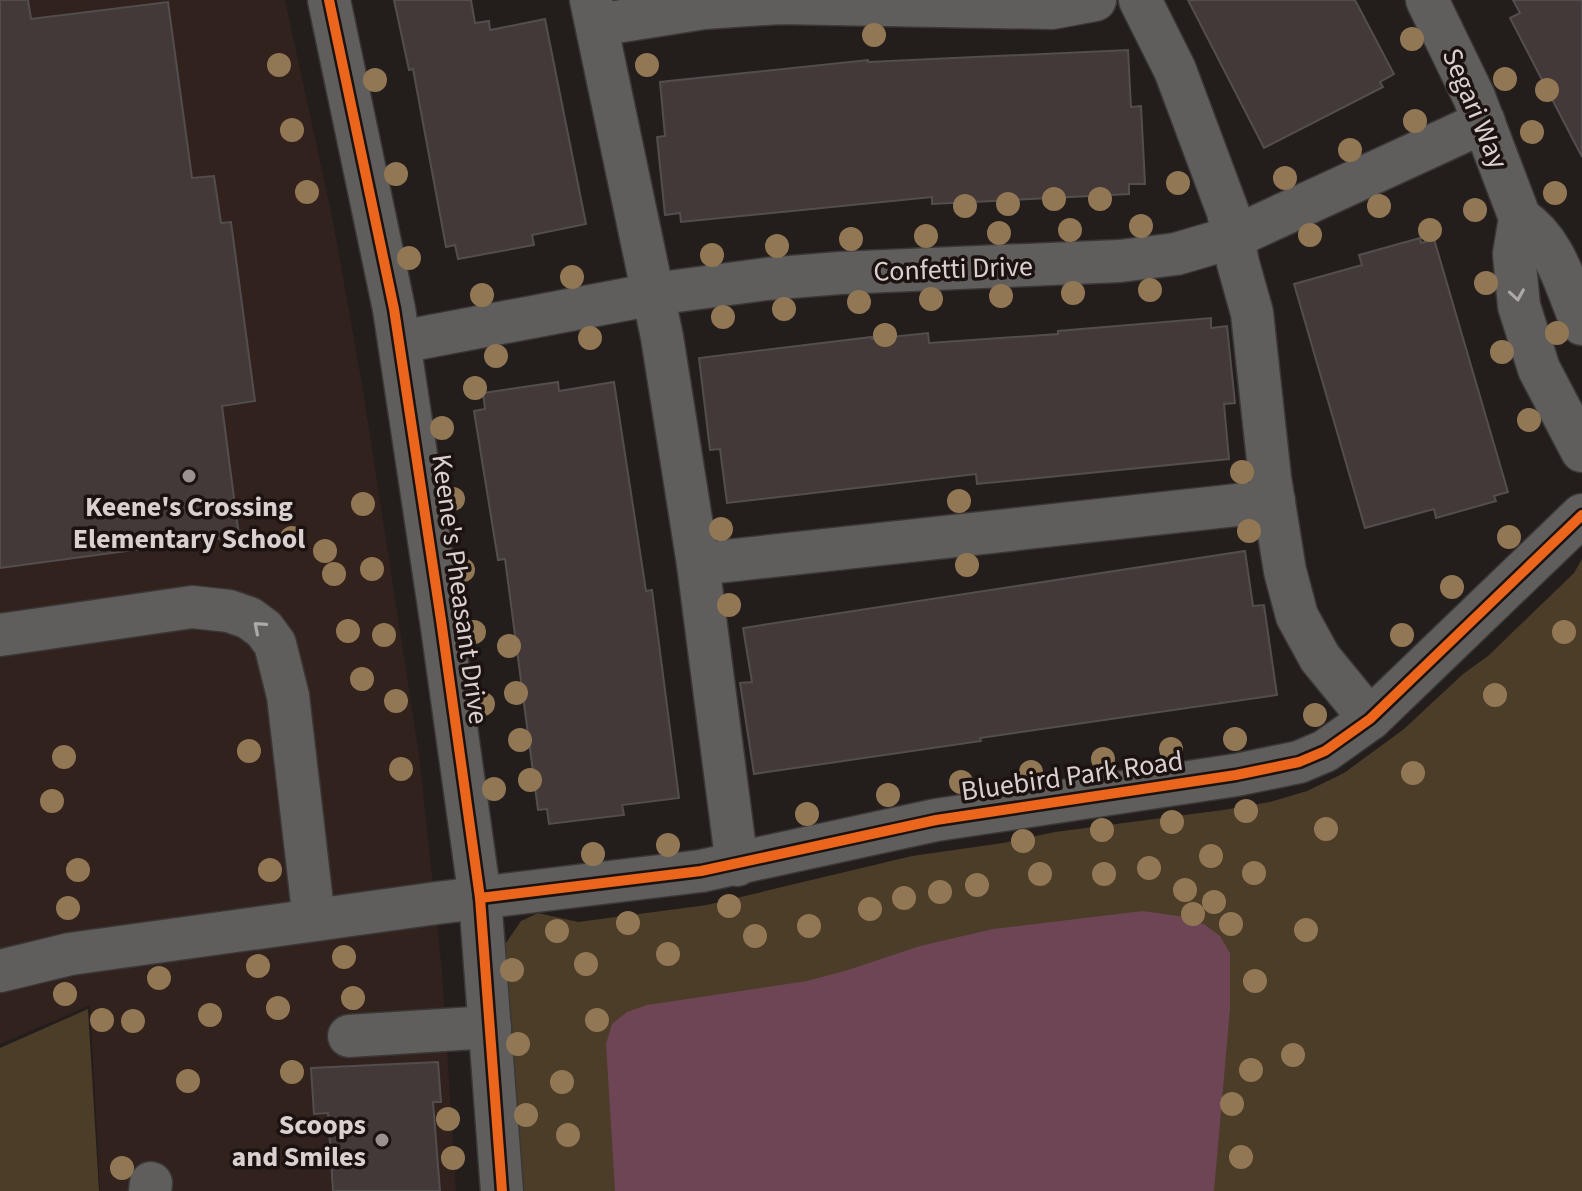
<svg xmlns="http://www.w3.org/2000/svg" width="1582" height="1191" font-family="'Source Sans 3',sans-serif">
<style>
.built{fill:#32221e}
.green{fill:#4c3d28}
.water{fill:#6d4555}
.building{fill:#443939;stroke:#534e4e;stroke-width:2}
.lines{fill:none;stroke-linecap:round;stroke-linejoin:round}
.minor-casing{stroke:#3b3736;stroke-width:45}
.minor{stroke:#5f5e5d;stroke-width:42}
.cycleway-casing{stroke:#1c1310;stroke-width:15}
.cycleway{stroke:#eb651d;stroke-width:10}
.tree{fill:#927755}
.oneway{stroke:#aea9a7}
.poi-dot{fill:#999290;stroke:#1c1310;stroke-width:3}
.labels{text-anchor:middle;stroke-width:7;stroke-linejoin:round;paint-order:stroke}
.street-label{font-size:28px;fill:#d8d1cf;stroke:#1c1310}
.poi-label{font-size:28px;font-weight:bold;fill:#d8d1cf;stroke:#1c1310}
</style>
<rect width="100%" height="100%" fill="#231d1c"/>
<polygon class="built" points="0,0 285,0 333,221 363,390 419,755 442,971 456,1191 100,1191 90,1005 0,1044"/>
<g class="green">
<polygon points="1582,559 1582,1191 523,1191 504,964 504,946 521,921 538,913 578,922 707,905 912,856 1003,843 1055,832 1223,810 1270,802 1307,791 1344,773 1404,729 1463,674 1488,656 1574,573"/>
<polygon points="88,1009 99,1191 0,1191 0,1048"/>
</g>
<polygon class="water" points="1143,911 1185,917 1205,925 1220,936 1230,953 1230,1009 1214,1191 615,1191 606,1044 612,1024 627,1012 647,1005 807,981 848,970 920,946 993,929"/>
<g class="building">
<polygon points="0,0 28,0 31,19 168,2 192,178 214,176 221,223 231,222 255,401 222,406 239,536 0,568"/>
<polygon points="394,0 471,0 475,23 489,21 490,30 545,19 586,224 532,235 534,245 458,259 455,245 446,247 413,69 409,70"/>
<polygon points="1188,0 1355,0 1394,74 1380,82 1383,87 1264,148"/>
<polygon points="1513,0 1582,0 1582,157 1510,18 1520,13"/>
<polygon points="1128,50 1131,107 1141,106 1145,184 1129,184 1129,194 932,204 932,197 681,222 680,213 665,215 657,137 665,136 660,82 868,60 868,62"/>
<polygon points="1420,238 1421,243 1434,239 1508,492 1494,496 1496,501 1436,518 1434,509 1365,528 1294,284 1362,265 1359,255"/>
<polygon points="1211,318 1211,328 1227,326 1235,403 1224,404 1229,459 977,484 976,474 727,503 720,449 710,450 699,358 872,337 872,339 928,333 929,343 1058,334 1058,331"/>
<polygon points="558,382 559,391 614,382 646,591 652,590 679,798 622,805 624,815 549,824 547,809 538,810 505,559 498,560 474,411 485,409 483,393"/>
<polygon points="1245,551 1253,606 1264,605 1277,695 980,738 981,741 754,774 740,683 752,682 743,628"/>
<polygon points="438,1062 441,1102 433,1102 440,1191 333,1191 328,1113 314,1114 311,1068"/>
</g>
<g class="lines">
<defs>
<g id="minor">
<polyline points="329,0 394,309 441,620 480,898 502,1191"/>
<polyline points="591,0 662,337 698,564 737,865"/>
<polyline points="1140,0 1175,70 1228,212 1238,263 1252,313 1270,478 1285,571 1297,616 1320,658 1370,719"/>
<polyline points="1427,0 1474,97 1520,218 1514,254 1519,306 1539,369 1582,451"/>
<polyline points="597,25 704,8 780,3 1052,8 1095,0"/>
<path d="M1520,218C1557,243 1565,285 1582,324"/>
<polyline points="400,342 654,294 766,279 840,273 1120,261 1176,254 1234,237 1484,122"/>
<polyline points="698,564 1274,501"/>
<polyline points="0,635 192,607 229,611 249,618 264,629 275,644 288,696 314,920"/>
<polyline points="0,971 70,954 437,903 701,871 936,820 1236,775 1299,762 1325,751 1370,719 1582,515"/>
<polyline points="349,1036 490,1027"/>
<polyline points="150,1191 151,1183"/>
</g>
</defs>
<use href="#minor" class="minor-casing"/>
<use href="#minor" class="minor"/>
<defs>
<g id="cycleway">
<polyline points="329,0 394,309 441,620 480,898 502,1191"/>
<polyline points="480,898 701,871 936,820 1236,775 1299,762 1325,751 1370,719 1582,515"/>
</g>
</defs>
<use href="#cycleway" class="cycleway-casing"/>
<use href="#cycleway" class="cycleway"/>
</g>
<g class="tree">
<circle cx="874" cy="35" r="12"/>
<circle cx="1412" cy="39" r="12"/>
<circle cx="279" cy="65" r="12"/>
<circle cx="647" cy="65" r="12"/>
<circle cx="1505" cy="79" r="12"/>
<circle cx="375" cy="80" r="12"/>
<circle cx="1547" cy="90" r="12"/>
<circle cx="1415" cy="121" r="12"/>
<circle cx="292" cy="130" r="12"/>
<circle cx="1532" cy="132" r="12"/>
<circle cx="1350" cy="150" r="12"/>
<circle cx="396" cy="174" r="12"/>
<circle cx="1285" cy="178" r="12"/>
<circle cx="1178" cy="183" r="12"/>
<circle cx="307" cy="192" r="12"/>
<circle cx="1555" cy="193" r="12"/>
<circle cx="1054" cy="199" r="12"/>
<circle cx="1100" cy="199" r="12"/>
<circle cx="1008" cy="204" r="12"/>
<circle cx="965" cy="206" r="12"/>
<circle cx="1379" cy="206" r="12"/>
<circle cx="1475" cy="210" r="12"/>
<circle cx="1141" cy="226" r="12"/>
<circle cx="1070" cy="230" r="12"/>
<circle cx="1430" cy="230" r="12"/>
<circle cx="999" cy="233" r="12"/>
<circle cx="1310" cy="235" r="12"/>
<circle cx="926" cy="236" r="12"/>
<circle cx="851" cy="239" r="12"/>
<circle cx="777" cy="246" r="12"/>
<circle cx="712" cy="255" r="12"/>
<circle cx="409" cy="258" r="12"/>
<circle cx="572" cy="277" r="12"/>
<circle cx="1486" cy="283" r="12"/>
<circle cx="1150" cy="290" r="12"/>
<circle cx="1073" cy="293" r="12"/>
<circle cx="482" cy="295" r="12"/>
<circle cx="1001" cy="296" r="12"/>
<circle cx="931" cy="299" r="12"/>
<circle cx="859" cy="302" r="12"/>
<circle cx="784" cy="309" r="12"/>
<circle cx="723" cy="317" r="12"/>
<circle cx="1557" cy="333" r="12"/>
<circle cx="885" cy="335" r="12"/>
<circle cx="590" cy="338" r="12"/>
<circle cx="1502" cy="352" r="12"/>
<circle cx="496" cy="356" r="12"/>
<circle cx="475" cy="388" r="12"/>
<circle cx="1529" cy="420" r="12"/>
<circle cx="442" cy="428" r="12"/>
<circle cx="1242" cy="472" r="12"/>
<circle cx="453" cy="499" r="12"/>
<circle cx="959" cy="501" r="12"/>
<circle cx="363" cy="504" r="12"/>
<circle cx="721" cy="529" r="12"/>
<circle cx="1249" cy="531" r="12"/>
<circle cx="1509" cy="537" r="12"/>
<circle cx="292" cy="538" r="12"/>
<circle cx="325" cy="551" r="12"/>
<circle cx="967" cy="565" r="12"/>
<circle cx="372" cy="569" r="12"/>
<circle cx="463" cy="570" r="12"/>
<circle cx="334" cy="574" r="12"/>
<circle cx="1452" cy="587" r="12"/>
<circle cx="729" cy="605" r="12"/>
<circle cx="348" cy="631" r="12"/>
<circle cx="474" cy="632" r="12"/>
<circle cx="1564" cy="632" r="12"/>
<circle cx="384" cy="635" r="12"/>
<circle cx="1402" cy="635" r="12"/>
<circle cx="509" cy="646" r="12"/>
<circle cx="362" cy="679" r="12"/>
<circle cx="516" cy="693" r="12"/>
<circle cx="1495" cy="695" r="12"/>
<circle cx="396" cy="701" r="12"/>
<circle cx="483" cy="704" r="12"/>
<circle cx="1315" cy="715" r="12"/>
<circle cx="1235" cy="739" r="12"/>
<circle cx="520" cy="740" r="12"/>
<circle cx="1171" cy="749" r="12"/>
<circle cx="249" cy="751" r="12"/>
<circle cx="64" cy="757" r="12"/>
<circle cx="1103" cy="759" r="12"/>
<circle cx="401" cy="769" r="12"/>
<circle cx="1031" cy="772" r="12"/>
<circle cx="1413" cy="773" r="12"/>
<circle cx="530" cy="780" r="12"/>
<circle cx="961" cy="782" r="12"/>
<circle cx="494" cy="789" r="12"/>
<circle cx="888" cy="795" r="12"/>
<circle cx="52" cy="801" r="12"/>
<circle cx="1246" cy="811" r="12"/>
<circle cx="807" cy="814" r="12"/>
<circle cx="1172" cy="822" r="12"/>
<circle cx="1326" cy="829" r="12"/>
<circle cx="1102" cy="830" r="12"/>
<circle cx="1023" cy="841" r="12"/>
<circle cx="668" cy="845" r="12"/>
<circle cx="593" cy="854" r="12"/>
<circle cx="1211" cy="856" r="12"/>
<circle cx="1149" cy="868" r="12"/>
<circle cx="78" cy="870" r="12"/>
<circle cx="270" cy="870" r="12"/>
<circle cx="1254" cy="873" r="12"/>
<circle cx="1040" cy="874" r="12"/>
<circle cx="1104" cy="874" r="12"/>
<circle cx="977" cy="885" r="12"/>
<circle cx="1185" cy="890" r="12"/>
<circle cx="940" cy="892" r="12"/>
<circle cx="904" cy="898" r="12"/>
<circle cx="1214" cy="902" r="12"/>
<circle cx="729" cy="906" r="12"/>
<circle cx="68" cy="908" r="12"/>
<circle cx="870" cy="909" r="12"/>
<circle cx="1193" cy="914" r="12"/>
<circle cx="628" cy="923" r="12"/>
<circle cx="1231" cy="924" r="12"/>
<circle cx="809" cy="926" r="12"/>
<circle cx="1306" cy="930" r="12"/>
<circle cx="557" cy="931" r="12"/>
<circle cx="755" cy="936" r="12"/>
<circle cx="668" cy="954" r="12"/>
<circle cx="344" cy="957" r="12"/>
<circle cx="586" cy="964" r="12"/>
<circle cx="258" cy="966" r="12"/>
<circle cx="512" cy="970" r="12"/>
<circle cx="159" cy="978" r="12"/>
<circle cx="1255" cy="981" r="12"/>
<circle cx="65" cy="994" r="12"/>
<circle cx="353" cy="998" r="12"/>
<circle cx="278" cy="1008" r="12"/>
<circle cx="210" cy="1015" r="12"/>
<circle cx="102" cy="1020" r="12"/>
<circle cx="597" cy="1020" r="12"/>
<circle cx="133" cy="1021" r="12"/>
<circle cx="518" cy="1044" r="12"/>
<circle cx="1293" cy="1055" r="12"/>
<circle cx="1251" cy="1070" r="12"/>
<circle cx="292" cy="1072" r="12"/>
<circle cx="188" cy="1081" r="12"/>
<circle cx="562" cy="1082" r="12"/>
<circle cx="1232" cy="1104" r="12"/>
<circle cx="526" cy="1115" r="12"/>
<circle cx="448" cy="1119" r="12"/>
<circle cx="568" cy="1135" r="12"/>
<circle cx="1241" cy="1157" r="12"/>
<circle cx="453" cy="1158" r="12"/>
<circle cx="122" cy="1168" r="12"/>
</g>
<defs><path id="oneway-chevron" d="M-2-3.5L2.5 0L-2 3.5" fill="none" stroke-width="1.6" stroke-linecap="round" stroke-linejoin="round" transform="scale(2)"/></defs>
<g class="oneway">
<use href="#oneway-chevron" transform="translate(1517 295) rotate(81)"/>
<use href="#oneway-chevron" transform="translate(259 627) rotate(-139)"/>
</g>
<g class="poi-dot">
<circle cx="189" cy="476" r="8"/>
<circle cx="382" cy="1140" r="8"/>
</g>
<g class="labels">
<g class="street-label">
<text transform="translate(1476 108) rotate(67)" y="10">Segari Way</text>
<text transform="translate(953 268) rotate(-2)" y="10">Confetti Drive</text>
<text transform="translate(461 589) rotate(82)" y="10">Keene's Pheasant Drive</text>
<text transform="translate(1072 775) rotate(-8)" y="10">Bluebird Park Road</text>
</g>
<g class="poi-label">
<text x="189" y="516">Keene's Crossing<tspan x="189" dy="32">Elementary School</tspan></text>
<text x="366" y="1134" text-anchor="end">Scoops<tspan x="366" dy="32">and Smiles</tspan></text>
</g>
</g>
</svg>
